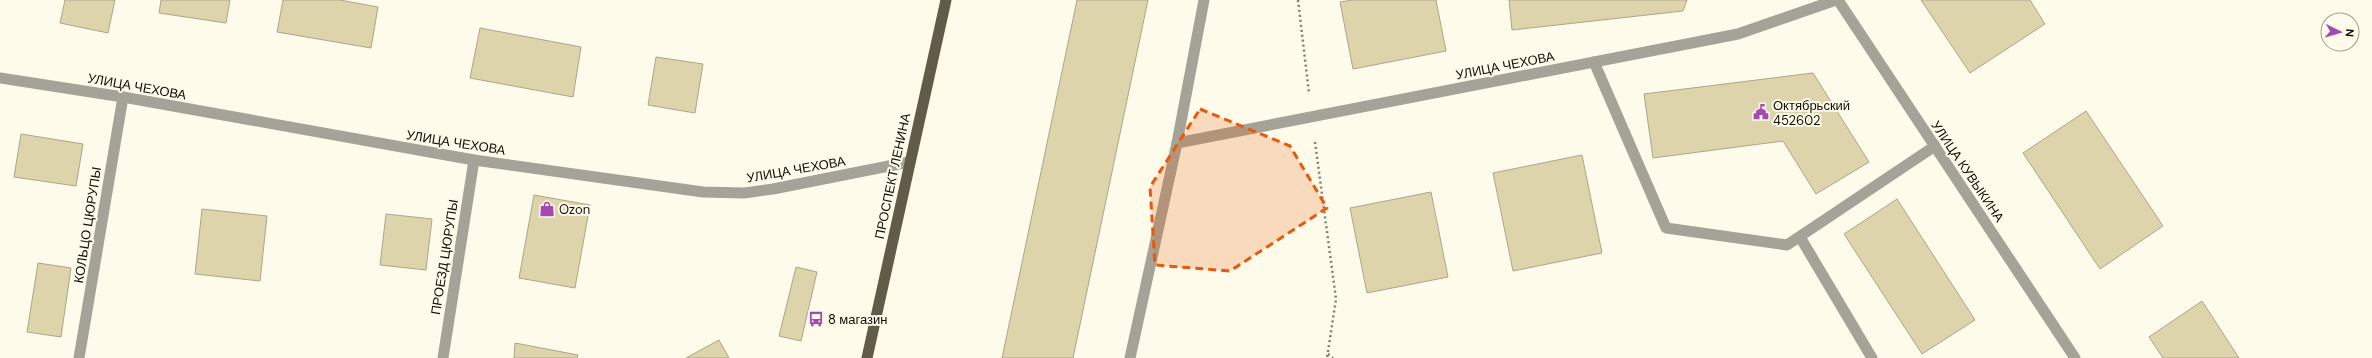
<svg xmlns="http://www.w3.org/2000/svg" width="2372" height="358" font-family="'DM Sans',sans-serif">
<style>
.building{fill:#ded4ab;stroke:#aca58b}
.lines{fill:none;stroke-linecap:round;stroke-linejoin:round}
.path{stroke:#817f72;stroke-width:2.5;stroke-dasharray:2 3;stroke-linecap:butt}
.service{stroke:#a5a397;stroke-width:11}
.minor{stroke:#a5a397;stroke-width:11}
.tertiary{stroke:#a5a397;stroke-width:11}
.primary{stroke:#605c47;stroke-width:11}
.marked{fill:#e8590c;fill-opacity:0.2;stroke:#e8590c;stroke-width:3;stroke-dasharray:8 5;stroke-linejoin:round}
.labels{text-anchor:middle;stroke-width:4;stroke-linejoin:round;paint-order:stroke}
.street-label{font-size:13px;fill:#110f06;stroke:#fefbea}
.poi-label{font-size:13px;fill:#110f06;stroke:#fefbea;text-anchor:start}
</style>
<rect width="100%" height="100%" fill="#fefbea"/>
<g class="building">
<polygon points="65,0 115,0 108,33 60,23"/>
<polygon points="161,0 230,0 226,23 159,13"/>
<polygon points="283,0 340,0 378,7 371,48 277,32"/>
<polygon points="1077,0 1148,0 1073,358 1002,358"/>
<polygon points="1352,0 1436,0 1446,51 1353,69 1340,2"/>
<polygon points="1509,0 1687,0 1683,11 1512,30"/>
<polygon points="1921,0 2030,0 2045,24 1970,73"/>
<polygon points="480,28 581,47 573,97 470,78"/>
<polygon points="656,57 703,64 695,113 648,105"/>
<polygon points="1813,73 1869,162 1816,194 1783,141 1653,158 1644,94"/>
<polygon points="2086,111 2163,226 2100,269 2023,153"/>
<polygon points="21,134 83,144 76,186 14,177"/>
<polygon points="1582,155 1602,253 1513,271 1493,173"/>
<polygon points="1431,192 1448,277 1367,293 1350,208"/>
<polygon points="534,195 590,205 575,288 519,278"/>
<polygon points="1897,199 1975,320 1922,354 1844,234"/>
<polygon points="202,209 267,216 260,281 195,274"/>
<polygon points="386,214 432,219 426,270 380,265"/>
<polygon points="38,263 71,268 61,337 27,332"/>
<polygon points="796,267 817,272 801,341 779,336"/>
<polygon points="2202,301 2239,358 2163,358 2149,337"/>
<polygon points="719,340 729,358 686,358"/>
<polygon points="515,343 578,355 577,358 514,358"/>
</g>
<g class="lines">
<g class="path">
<polyline points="1298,0 1309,93"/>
<polyline points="1315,142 1336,299 1327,358"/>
<polyline points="1328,354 1333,358"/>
</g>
<g class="service">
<polyline points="1594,62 1666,228 1787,245 1935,146"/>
<polyline points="1800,237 1872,358"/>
<polyline points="1130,358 1177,143 1204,0"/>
</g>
<g class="minor">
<polyline points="1177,143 1738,34 1836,0"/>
<polyline points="79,358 123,97"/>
<polyline points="443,358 474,160"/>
</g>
<g class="tertiary">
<polyline points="1838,0 2075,358"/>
<polyline points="0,78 123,97 474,160 703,192 744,193 773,189 909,162"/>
</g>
<polyline class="primary" points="867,358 946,0"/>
</g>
<path class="marked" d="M1200,109L1290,146L1327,208L1230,271L1155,265L1150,187Z"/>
<defs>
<symbol id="civic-bare" viewBox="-9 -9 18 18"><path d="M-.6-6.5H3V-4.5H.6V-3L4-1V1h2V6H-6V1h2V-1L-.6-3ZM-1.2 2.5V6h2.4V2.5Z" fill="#a548b2" stroke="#fefbea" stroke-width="2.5" paint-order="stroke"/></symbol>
<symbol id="shop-bare" viewBox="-9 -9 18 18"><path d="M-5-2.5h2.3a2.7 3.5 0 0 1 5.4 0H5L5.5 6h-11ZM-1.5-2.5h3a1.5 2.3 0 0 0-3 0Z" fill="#a548b2" stroke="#fefbea" stroke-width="2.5" paint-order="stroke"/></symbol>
<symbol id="bus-bare" viewBox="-9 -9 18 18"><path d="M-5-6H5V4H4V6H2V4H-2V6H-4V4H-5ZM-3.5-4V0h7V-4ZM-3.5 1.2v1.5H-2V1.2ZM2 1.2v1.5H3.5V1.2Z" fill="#a548b2" stroke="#fefbea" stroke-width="2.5" paint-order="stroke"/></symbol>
</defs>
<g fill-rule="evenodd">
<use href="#civic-bare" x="1750" y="101" width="22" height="22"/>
<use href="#shop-bare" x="536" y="198" width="22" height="22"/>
<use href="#bus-bare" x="805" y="308" width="22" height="22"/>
</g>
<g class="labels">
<g class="street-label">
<text transform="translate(1505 65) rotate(-11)" y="5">УЛИЦА ЧЕХОВА</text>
<text transform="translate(137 86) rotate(10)" y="5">УЛИЦА ЧЕХОВА</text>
<text transform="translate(456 142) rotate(9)" y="5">УЛИЦА ЧЕХОВА</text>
<text transform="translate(796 169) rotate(-10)" y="5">УЛИЦА ЧЕХОВА</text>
<text transform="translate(1968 171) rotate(56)" y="5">УЛИЦА КУВЫКИНА</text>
<text transform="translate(892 176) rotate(-78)" y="5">ПРОСПЕКТ ЛЕНИНА</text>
<text transform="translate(87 225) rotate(-81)" y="5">КОЛЬЦО ЦЮРУПЫ</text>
<text transform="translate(444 257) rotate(-81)" y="5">ПРОЕЗД ЦЮРУПЫ</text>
</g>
<g class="poi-label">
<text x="1773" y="110">Октябрьский<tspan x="1773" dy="15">452602</tspan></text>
<text x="559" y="214">Ozon</text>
<text x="828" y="324">8 магазин</text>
</g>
</g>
<g transform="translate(2340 32) rotate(95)"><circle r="19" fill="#fefbea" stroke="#9f9d8f"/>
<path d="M0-3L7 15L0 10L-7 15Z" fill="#a548b2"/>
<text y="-6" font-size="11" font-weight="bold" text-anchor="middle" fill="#110f06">N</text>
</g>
</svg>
